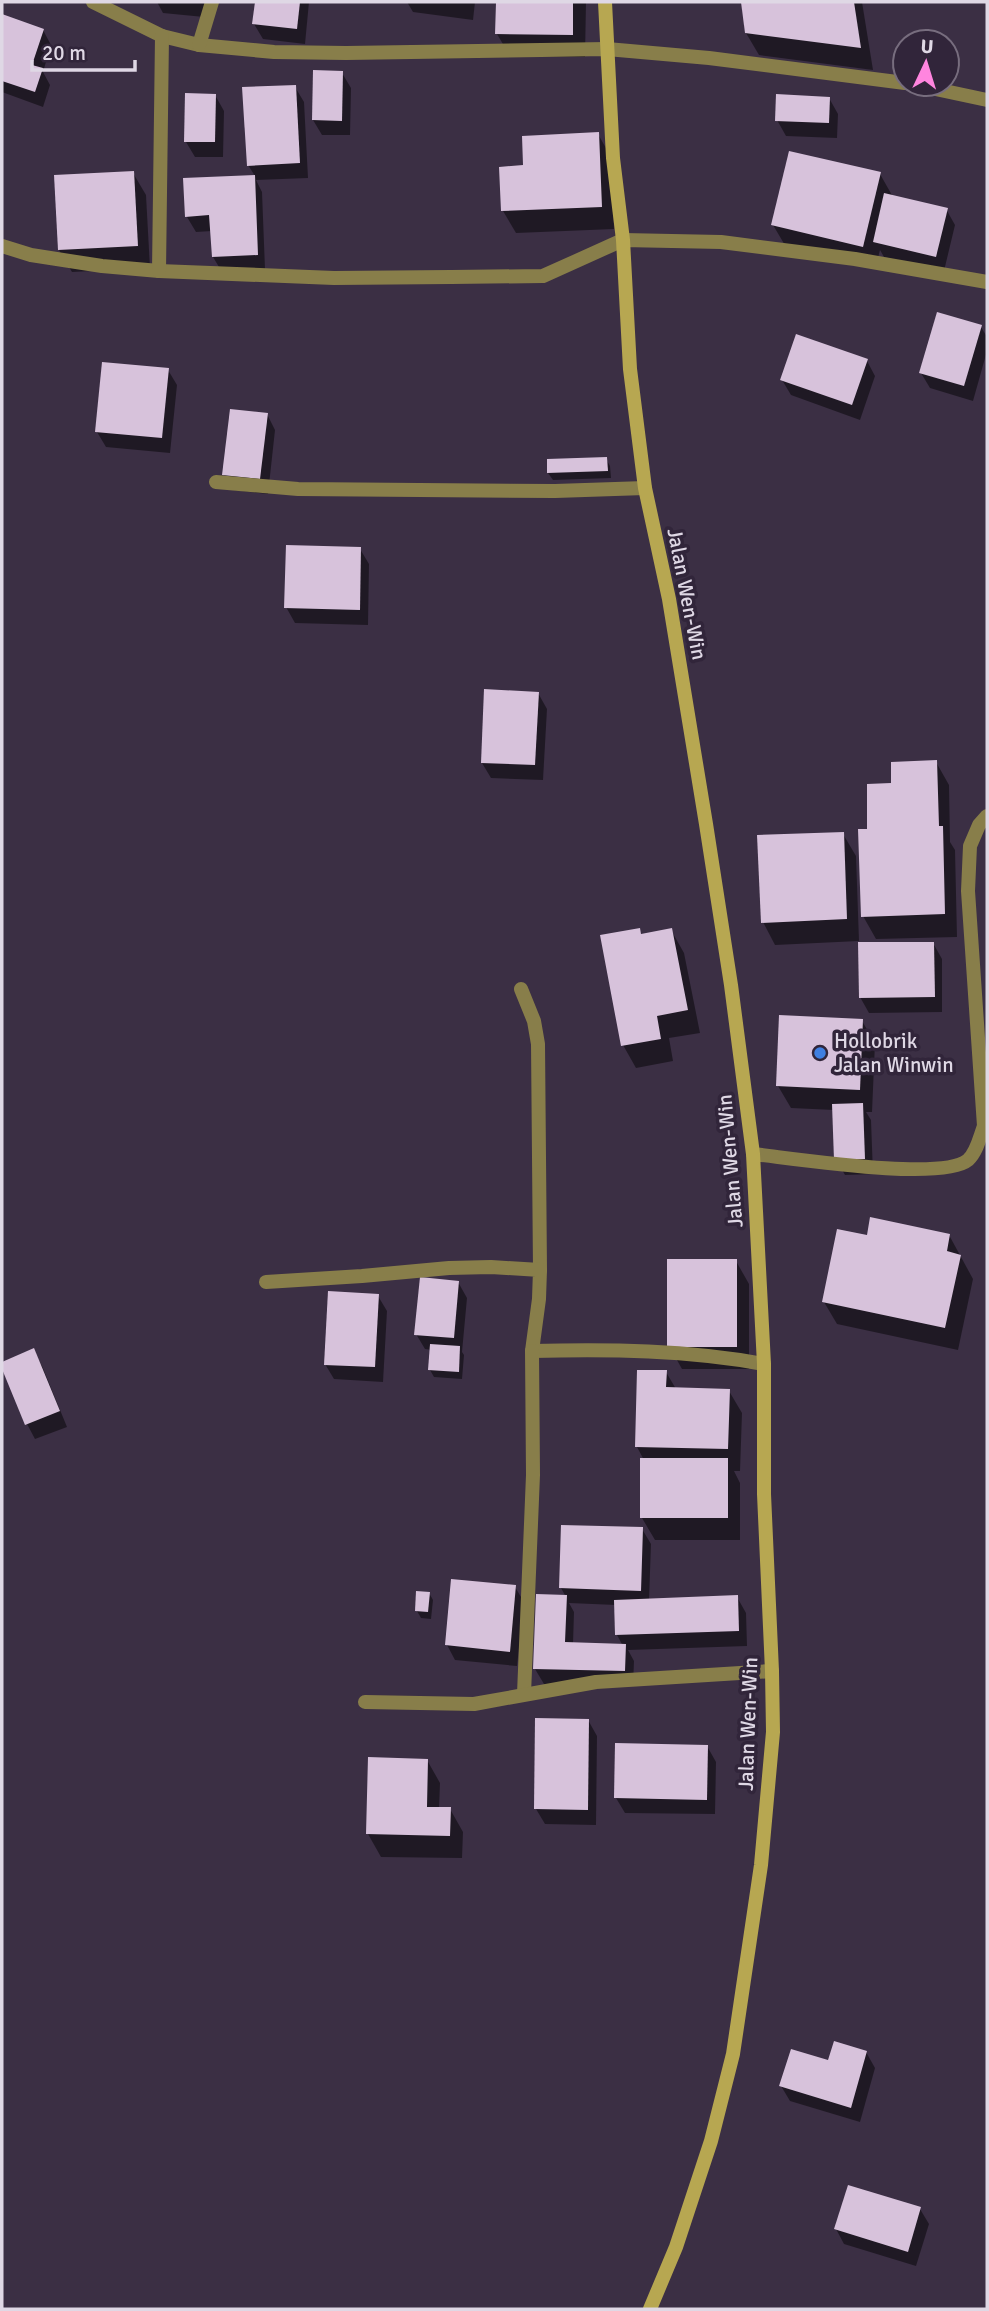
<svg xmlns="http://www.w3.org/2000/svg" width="989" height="2311" font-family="Signika,sans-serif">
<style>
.shadow{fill:#0007;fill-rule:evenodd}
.building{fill:#d7c2db}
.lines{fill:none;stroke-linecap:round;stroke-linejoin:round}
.street{stroke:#887e4a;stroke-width:14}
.secondary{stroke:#b7a751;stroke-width:14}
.shop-dot{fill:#3f7fe0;stroke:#31253a;stroke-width:2.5}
.labels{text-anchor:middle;stroke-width:7;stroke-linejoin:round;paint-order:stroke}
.street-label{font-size:21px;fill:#dfd8e5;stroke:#31253a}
.poi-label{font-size:21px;fill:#dfd8e5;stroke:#31253a;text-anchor:start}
</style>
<rect width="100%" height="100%" fill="#3b2f44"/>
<g class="shadow">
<polygon points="157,2 205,2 204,17 163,13"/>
<polygon points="257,2 309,2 305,44 263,39 254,24"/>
<polygon points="407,2 475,2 473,20 413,12"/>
<polygon points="497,2 586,2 585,57 510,56 497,34"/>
<polygon points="742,2 862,2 873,70 759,55 746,33"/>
<polygon points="2,16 43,30 51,45 43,72 50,85 43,107 2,92"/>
<polygon points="342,73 351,88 350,135 322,135 313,120"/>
<polygon points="295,87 304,102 308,178 256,180 262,192 265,269 222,272 213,257 212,231 196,232 187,217 255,176 248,165"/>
<polygon points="215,95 224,111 223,157 195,157 186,142"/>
<polygon points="829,98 838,114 837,138 786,136 777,120"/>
<polygon points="598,134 611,157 614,229 516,233 503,211 525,167"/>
<polygon points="133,173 146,195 150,268 72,272 59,250"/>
<polygon points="880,174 893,197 946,209 955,225 944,271 884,257 880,250 875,269 786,247 773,225"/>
<polygon points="981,327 987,337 987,351 973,401 930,388 921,373"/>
<polygon points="867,361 875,376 860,420 791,395 782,380"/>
<polygon points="168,370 177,385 170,453 106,447 97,432"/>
<polygon points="267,414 275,430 268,494 233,490 224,475"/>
<polygon points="606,459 610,466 611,478 553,480 548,473"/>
<polygon points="360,549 369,564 368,625 295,623 286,607"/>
<polygon points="538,693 547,709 543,780 491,778 482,763"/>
<polygon points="936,762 949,785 950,842 955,850 957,937 876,939 863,916 893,784"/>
<polygon points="843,834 856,856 859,941 775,945 763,922"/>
<polygon points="639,930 642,936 671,930 684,953 700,1033 669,1038 673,1061 636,1068 623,1045"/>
<polygon points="933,943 942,959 942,1012 869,1013 860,997"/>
<polygon points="862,1021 875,1043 872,1112 866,1112 871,1120 873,1174 845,1175 836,1159 834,1110 791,1108 778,1086"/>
<polygon points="949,1235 973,1279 958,1350 837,1324 824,1302 868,1237"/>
<polygon points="736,1261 749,1284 749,1369 682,1369 669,1346"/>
<polygon points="458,1282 467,1298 462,1352 464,1355 462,1379 434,1377 430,1370 432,1350 425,1349 416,1334"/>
<polygon points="378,1296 387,1311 383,1382 334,1379 325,1364"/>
<polygon points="33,1351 42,1366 67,1427 35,1439 27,1424 2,1364"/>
<polygon points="666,1372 676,1389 729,1391 742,1413 740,1471 734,1471 740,1483 740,1540 655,1540 642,1518 644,1460 637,1447"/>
<path d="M642,1529L651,1544L649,1600L737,1597L746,1613L747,1646L628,1650L634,1661L633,1686L544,1684L535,1669L566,1597L561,1588ZM569,1603L616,1605L617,1635L623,1646L573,1644L574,1612Z"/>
<polygon points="515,1587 524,1602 517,1666 455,1660 447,1645"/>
<polygon points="429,1593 433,1600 431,1619 421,1618 417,1611"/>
<polygon points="588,1720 597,1736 596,1825 545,1824 536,1809"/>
<polygon points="707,1746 716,1762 715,1814 625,1813 616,1798"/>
<polygon points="427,1760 440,1783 439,1809 450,1809 463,1832 462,1858 381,1857 368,1834"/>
<polygon points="866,2052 875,2068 860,2122 790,2101 781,2086 829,2062"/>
<polygon points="920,2209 929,2224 916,2266 844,2244 836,2229"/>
</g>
<g class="building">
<polygon points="255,2 300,2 297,29 252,24"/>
<polygon points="496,2 573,2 573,35 495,34"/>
<polygon points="741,2 854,2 861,48 745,33"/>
<polygon points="2,14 44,29 32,65 43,68 35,92 2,81"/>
<polygon points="313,70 343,71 342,121 312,120"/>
<polygon points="296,85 300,163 247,166 242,87"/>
<polygon points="185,93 216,94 215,142 184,142"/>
<polygon points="776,94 830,97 829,123 775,121"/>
<polygon points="599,132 602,207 501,211 499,167 523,165 522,136"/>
<polygon points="789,151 881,172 863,247 771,225"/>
<polygon points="134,171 138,246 58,250 54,175"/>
<polygon points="255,175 258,255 212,257 209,215 185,217 183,178"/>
<polygon points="884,193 948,208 936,257 873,242"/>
<polygon points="937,312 982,325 964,386 919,373"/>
<polygon points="796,334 868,359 852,405 780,380"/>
<polygon points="102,362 169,368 162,438 95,432"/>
<polygon points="230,409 268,413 260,479 222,475"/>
<polygon points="607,457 608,471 547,473 547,459"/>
<polygon points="286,545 361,547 360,610 284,608"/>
<polygon points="484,689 539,692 535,765 481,763"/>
<polygon points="937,760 939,826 943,826 945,914 861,917 858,829 867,829 867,784 891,783 891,762"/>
<polygon points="844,832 847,919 761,923 757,835"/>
<polygon points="640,928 641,934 672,928 688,1010 657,1016 661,1039 621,1046 600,935"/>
<polygon points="858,942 934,942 935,997 859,998"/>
<polygon points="779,1015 863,1019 860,1090 776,1086"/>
<polygon points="863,1103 865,1159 834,1160 832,1104"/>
<polygon points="870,1217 950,1234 947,1251 961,1255 945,1328 822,1302 837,1229 867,1235"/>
<rect x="667" y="1259" width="70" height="88"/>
<polygon points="420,1277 459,1281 454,1338 414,1335"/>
<polygon points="328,1291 379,1294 375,1367 324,1365"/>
<polygon points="430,1344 460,1346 459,1372 428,1370"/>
<polygon points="34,1348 60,1411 25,1425 2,1369 2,1362"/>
<polygon points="637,1370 667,1370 666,1387 730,1389 728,1449 635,1447"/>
<rect x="640" y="1458" width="88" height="60"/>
<polygon points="561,1525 643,1527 641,1591 559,1588"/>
<polygon points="451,1579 516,1585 510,1652 445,1645"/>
<polygon points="416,1591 430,1592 428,1612 415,1611"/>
<polygon points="536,1594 567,1595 565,1642 626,1644 625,1671 533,1669"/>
<polygon points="738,1595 739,1631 615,1635 614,1600"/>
<polygon points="535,1718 589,1719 588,1810 534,1809"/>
<polygon points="615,1743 708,1745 707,1800 614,1798"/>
<polygon points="368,1757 428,1759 427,1807 451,1807 450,1836 366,1834"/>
<polygon points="834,2041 867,2051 851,2108 779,2086 791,2049 828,2060"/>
<polygon points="848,2185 921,2207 908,2252 834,2229"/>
</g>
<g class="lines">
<g class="street">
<polyline points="93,2 162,36 199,45 274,52 346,53 607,49 709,58 905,83"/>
<polyline points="199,45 212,2"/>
<polyline points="912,84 987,100"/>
<polyline points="2,246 31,255 102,266 159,271 334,278 451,277 543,276 623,240 721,242 855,259 987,282"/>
<polyline points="159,271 162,36"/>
<polyline points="216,482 298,489 555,491 645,488"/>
<polyline points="521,989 534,1021 538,1044 540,1270"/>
<path d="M753,1154C791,1158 942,1182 968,1160C977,1152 980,1136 984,1126L968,891L970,846L979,825L987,816"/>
<path d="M266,1282L362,1276L449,1268L491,1267L540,1270L539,1299L532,1351C610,1349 687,1350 764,1364"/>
<polyline points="524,1694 533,1475 532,1351"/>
<polyline points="365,1702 474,1704 596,1682 772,1671"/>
</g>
<polyline class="secondary" points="605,2 613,158 623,240 630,369 645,488 669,599 706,824 731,985 753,1154 764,1364 764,1494 772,1671 773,1732 761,1865 733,2054 711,2141 676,2247 650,2309"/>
</g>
<circle class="shop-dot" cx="820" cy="1053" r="7"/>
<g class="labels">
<g class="street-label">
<text transform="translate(687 594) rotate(79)" y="7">Jalan Wen-Win</text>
<text transform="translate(730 1161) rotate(-95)" y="7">Jalan Wen-Win</text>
<text transform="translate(748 1724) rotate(-88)" y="7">Jalan Wen-Win</text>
</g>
<g class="poi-label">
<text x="834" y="1048">Hollobrik<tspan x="834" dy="24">Jalan Winwin</tspan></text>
</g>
</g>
<rect width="989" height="2311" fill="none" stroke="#dfd8e5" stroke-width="7"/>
<g transform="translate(926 63) rotate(4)"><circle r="33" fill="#31253a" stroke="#776d7e" stroke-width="2"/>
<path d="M0-5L12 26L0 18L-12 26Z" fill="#ff85df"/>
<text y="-10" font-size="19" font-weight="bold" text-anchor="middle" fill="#dfd8e5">U</text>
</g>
<path d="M32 60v10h103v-10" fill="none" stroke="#dfd8e5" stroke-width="3.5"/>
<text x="42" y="60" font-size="21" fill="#dfd8e5" stroke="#31253a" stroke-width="5" paint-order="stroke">20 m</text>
</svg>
